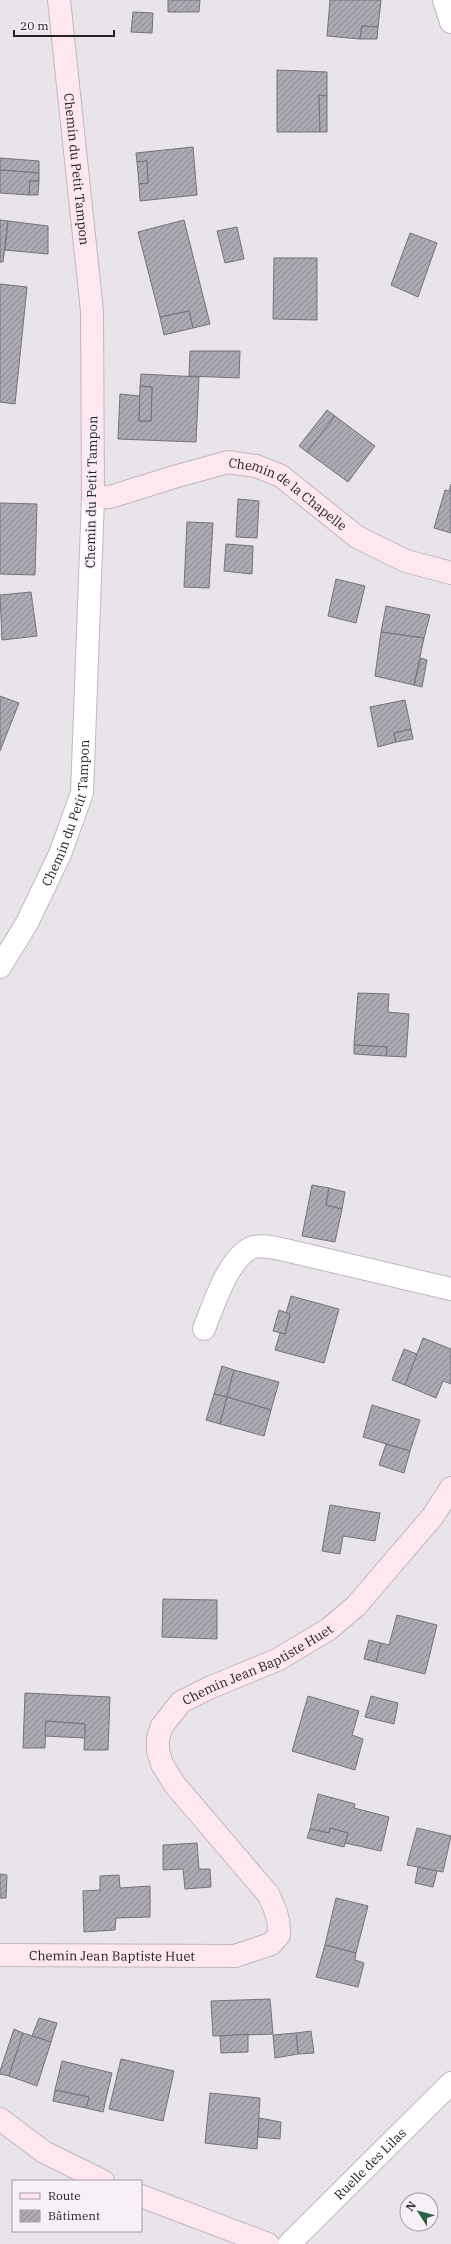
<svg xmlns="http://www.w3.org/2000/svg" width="451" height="2244" font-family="'IBM Plex Serif',serif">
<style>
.building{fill:url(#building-hatch);stroke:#73737b}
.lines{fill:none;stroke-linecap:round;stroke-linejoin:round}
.street-casing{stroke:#bfb8c0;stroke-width:24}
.secondary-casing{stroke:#bfb8c0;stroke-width:24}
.street{stroke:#fff;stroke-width:22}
.secondary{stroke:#ffe7f0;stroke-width:22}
.labels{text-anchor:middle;stroke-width:3.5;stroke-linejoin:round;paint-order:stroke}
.street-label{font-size:13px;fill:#242224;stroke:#f7f0f8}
</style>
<defs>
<pattern id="building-hatch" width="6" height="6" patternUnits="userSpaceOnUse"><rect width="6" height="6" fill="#abaab3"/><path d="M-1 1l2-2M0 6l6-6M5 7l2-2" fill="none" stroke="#8b8a91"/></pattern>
</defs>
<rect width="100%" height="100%" fill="#e9e3ea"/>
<g class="building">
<polygon points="168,0 200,0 199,12 168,12"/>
<polygon points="330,0 381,0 378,27 362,26 360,39 327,36"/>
<polygon points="133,12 153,13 152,33 131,32"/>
<polygon points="362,26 378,27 377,39 360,39"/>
<polygon points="277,70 327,72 327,96 319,95 320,132 277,132"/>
<polygon points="319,95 327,96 327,132 320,132"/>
<polygon points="193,147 197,195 140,201 139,184 148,183 147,161 137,162 136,153"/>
<polygon points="0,158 39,161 39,173 0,170"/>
<polygon points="147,161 148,183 139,184 137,162"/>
<polygon points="0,170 39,173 39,181 30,181 29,195 0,193"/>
<polygon points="30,181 39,181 38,195 29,195"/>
<polygon points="0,220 8,221 3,262 0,262"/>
<polygon points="184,220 210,324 193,328 189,311 160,317 138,232"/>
<polygon points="8,221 48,226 48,254 5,250"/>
<polygon points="237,227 244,259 225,263 217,231"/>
<polygon points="410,233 437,243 418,297 391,285"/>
<polygon points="274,258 317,258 317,320 273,319"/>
<polygon points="0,284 27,287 15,404 0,402"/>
<polygon points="189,311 193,328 164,335 160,317"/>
<polygon points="190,351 240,351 239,378 189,376"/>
<polygon points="141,374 199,377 196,442 118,439 120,394 140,396 139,421 151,421 152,387 140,386"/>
<polygon points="140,386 152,387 151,421 139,421"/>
<polygon points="327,410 335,416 307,452 299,446"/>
<polygon points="335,416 375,446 348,482 307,452"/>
<polygon points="451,484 451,533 434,528 445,490 449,491"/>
<polygon points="238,499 259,501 257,538 236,537"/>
<polygon points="0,503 37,504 35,575 0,574"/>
<polygon points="187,522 213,523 209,588 184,587"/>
<polygon points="226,544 253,546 252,574 224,571"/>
<polygon points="336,579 365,586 356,623 328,616"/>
<polygon points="31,592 37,636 2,640 0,595"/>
<polygon points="386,606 430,615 424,638 381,632"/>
<polygon points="381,632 424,638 414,685 375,676"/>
<polygon points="421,658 427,660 422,687 414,685"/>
<polygon points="0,696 19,703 0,751"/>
<polygon points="405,700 411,729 394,733 396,742 378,747 370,707"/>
<polygon points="411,729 413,739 396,742 394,733"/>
<polygon points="358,993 389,994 388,1012 409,1014 406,1057 386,1056 387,1047 354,1045"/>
<polygon points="354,1045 387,1047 386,1056 354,1054"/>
<polygon points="312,1185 329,1188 326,1205 342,1209 335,1242 302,1236"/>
<polygon points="329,1188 345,1192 342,1209 326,1205"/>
<polygon points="291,1296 339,1309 324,1363 275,1350 280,1333 285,1334 290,1314 286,1313"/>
<polygon points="279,1310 290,1314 285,1334 273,1331"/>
<polygon points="423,1338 451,1349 451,1384 443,1381 436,1398 405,1385"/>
<polygon points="404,1349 417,1354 405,1385 392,1380"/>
<polygon points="222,1366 234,1370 227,1397 214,1394"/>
<polygon points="234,1370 279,1382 271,1410 227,1397"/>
<polygon points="214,1394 227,1397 220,1424 206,1420"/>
<polygon points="227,1397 271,1410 264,1436 220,1424"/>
<polygon points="372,1405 420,1420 410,1451 363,1437"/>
<polygon points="386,1444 410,1451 404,1473 379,1465"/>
<polygon points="330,1505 380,1513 375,1541 343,1536 340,1554 322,1551"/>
<polygon points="163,1599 217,1600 217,1639 162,1637"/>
<polygon points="397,1615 437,1625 425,1674 376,1662 381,1643 389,1645"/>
<polygon points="369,1640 381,1643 376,1662 364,1659"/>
<polygon points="25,1693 110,1697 108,1750 84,1750 85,1724 46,1721 45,1748 23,1748"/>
<polygon points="308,1696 359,1711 352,1735 363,1739 355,1770 292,1751"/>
<polygon points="371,1696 398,1703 394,1724 365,1717"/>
<polygon points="46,1721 85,1724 85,1738 45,1736"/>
<polygon points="318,1794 355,1804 354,1808 389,1817 381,1851 345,1843 348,1833 330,1828 329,1833 310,1829"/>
<polygon points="330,1828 348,1833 344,1847 307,1838 310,1829 329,1833"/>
<polygon points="417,1828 451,1836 443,1872 407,1865"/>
<polygon points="197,1843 199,1869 210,1869 211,1887 185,1889 183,1869 163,1870 163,1845"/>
<polygon points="418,1867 437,1871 433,1887 415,1883"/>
<polygon points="0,1874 7,1875 6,1898 0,1898"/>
<polygon points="119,1875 120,1888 150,1886 150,1917 116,1918 115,1930 84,1932 83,1891 100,1890 100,1876"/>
<polygon points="336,1898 368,1906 356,1953 325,1945"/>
<polygon points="325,1945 356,1953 355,1960 364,1963 358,1987 316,1977"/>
<polygon points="270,1999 273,2034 213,2036 211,2001"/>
<polygon points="39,2018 57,2023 51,2042 32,2036"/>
<polygon points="14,2029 23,2033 9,2076 0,2074 0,2071"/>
<polygon points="311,2031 314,2053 298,2054 296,2033"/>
<polygon points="23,2033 51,2042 37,2086 9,2076"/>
<polygon points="296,2033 298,2054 275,2058 273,2035"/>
<polygon points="248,2034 248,2052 221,2053 220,2036"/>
<polygon points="121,2059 174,2071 163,2121 109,2109"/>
<polygon points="62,2061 112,2073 103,2112 86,2108 89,2097 55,2090"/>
<polygon points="55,2090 89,2097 86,2108 53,2101"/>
<polygon points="210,2093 260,2098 257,2149 205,2143"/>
<polygon points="259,2118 281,2122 280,2139 258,2137"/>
</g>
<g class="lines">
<defs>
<g id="street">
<polyline points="444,0 451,22"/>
<path id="s1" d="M0,967L27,923L60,854L82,793L93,498"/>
<path d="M204,1329C213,1306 227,1262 249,1249C258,1243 275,1248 285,1250L451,1289"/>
<path id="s2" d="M289,2244L451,2083"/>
</g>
<g id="secondary">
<path id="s3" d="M59,0L92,311L93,498L110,497L174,477L228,462L256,466L281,476L357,537L406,561L451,573"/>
<path id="s4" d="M0,1955L235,1956L271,1944L279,1935C280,1920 275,1908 268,1894L175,1785L162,1764L158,1751V1738L162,1726L181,1702L211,1687L277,1660L329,1629L356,1606L433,1516L451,1488"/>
<polyline points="0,2119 44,2152 103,2181"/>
<polyline points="141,2196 268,2244"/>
</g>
</defs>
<use href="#street" class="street-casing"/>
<use href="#secondary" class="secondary-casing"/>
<use href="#street" class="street"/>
<use href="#secondary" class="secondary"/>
</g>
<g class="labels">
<g class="street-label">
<text dy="5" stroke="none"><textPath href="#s3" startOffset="170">Chemin du Petit Tampon</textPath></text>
<text transform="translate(91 492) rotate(-89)" y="5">Chemin du Petit Tampon</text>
<text dy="5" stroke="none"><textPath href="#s3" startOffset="709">Chemin de la Chapelle</textPath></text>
<text dy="5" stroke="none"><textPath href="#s1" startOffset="170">Chemin du Petit Tampon</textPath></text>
<text dy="5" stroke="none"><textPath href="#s4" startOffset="651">Chemin Jean Baptiste Huet</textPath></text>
<text dy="5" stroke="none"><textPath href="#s4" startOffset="112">Chemin Jean Baptiste Huet</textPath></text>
<text dy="5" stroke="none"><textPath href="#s2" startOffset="114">Ruelle des Lilas</textPath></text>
</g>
</g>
<rect x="12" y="2180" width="130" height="52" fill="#f7f0f8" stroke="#a39ea3"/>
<rect x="20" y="2193" width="20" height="6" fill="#ffe7f0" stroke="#a39ea3"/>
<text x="48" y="2200" font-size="12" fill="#242224">Route</text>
<rect x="20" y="2210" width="20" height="12" fill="url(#building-hatch)" stroke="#a39ea3"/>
<text x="48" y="2220" font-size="12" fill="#242224">Bâtiment</text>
<g transform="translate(419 2212) rotate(306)"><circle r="19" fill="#f7f0f8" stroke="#a39ea3"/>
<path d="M0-3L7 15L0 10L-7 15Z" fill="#2d6248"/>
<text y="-6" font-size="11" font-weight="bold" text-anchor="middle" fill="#242224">N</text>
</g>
<path d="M14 30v6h100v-6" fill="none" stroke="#242224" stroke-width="2"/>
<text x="20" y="30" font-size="12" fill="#242224" stroke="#f7f0f8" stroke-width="3" paint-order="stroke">20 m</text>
</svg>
